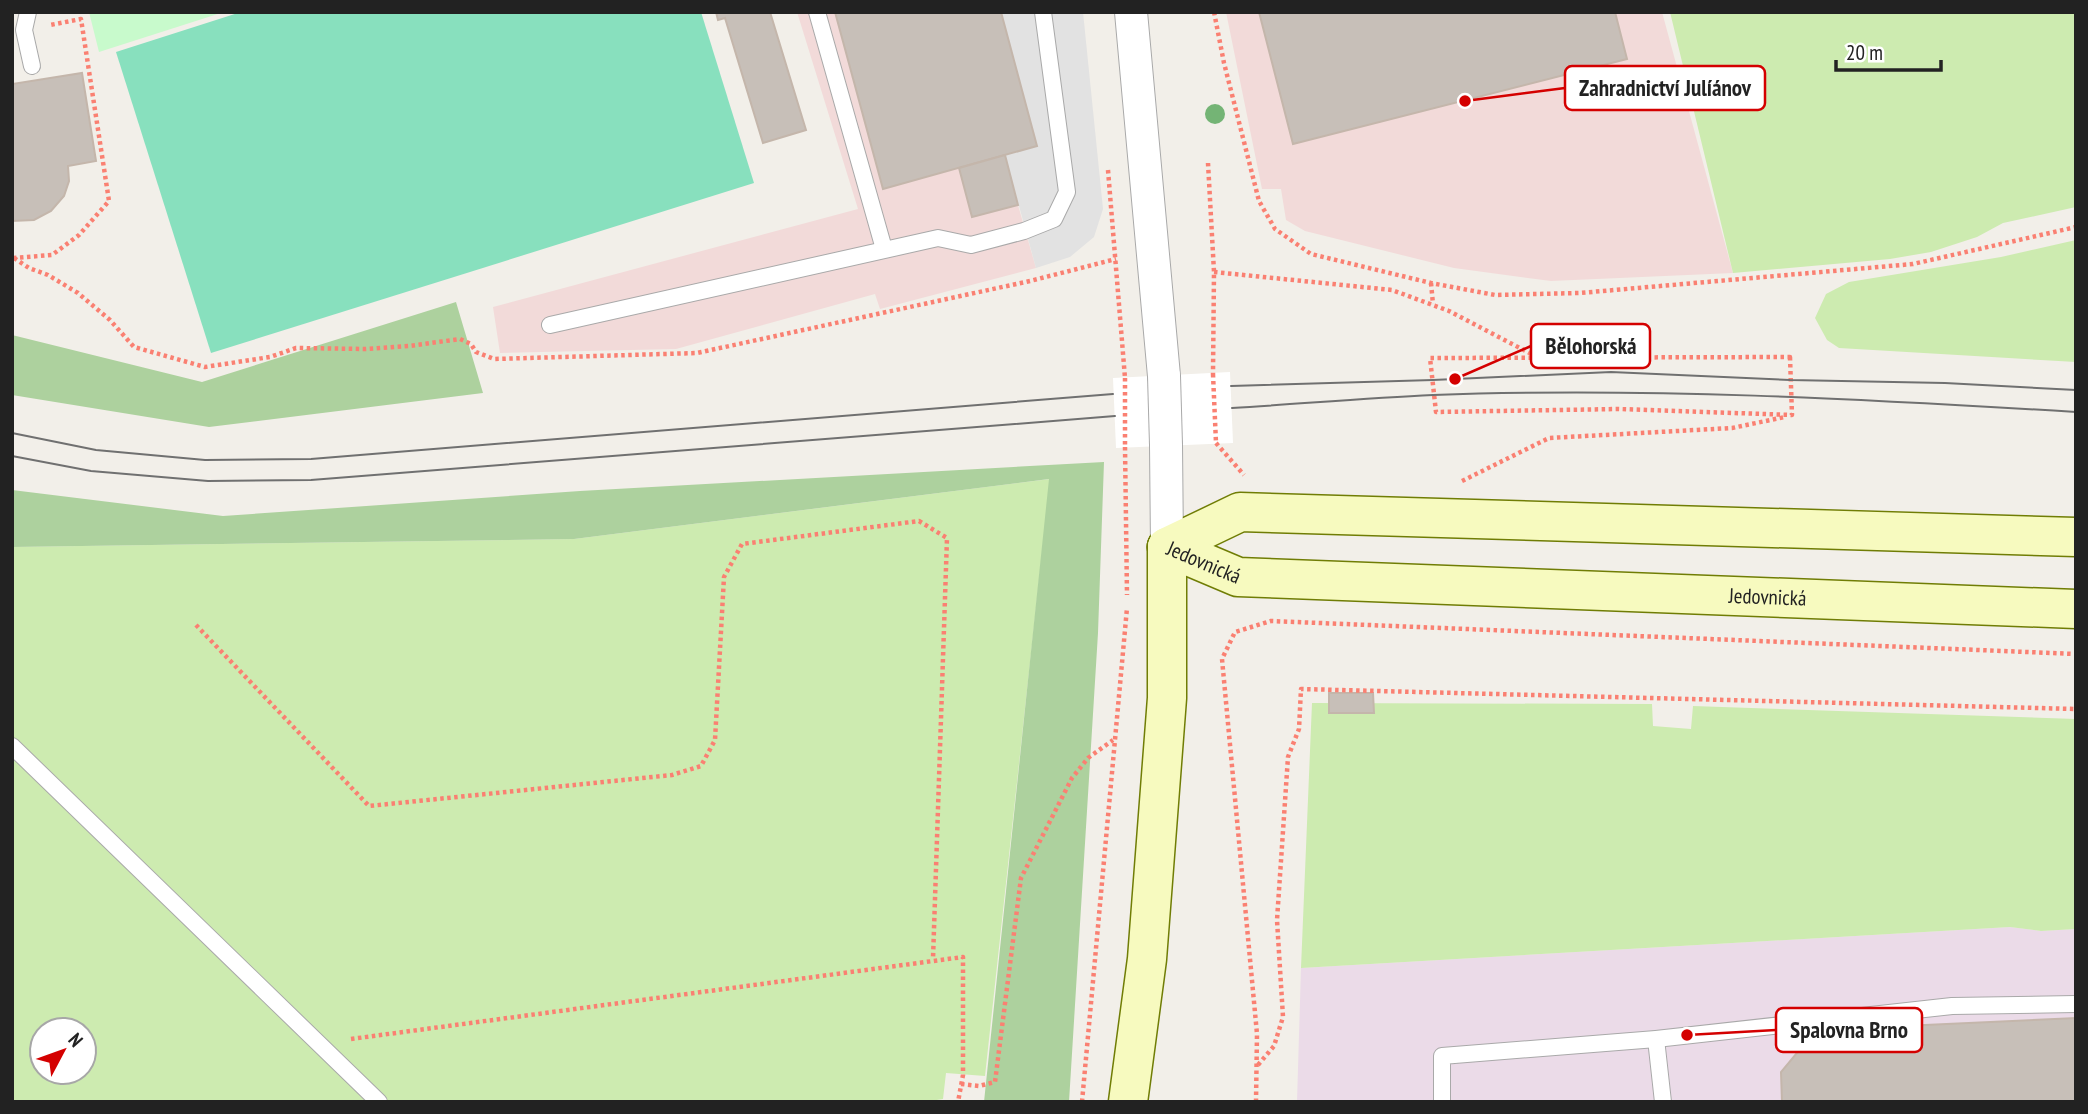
<svg xmlns="http://www.w3.org/2000/svg" width="2088" height="1114" font-family="'PT Sans Narrow',sans-serif">
<style>
.commercial{fill:#f2dad9}
.industrial{fill:#ebdbe8}
.grass{fill:#cdebb0;fill-rule:evenodd}
.forest{fill:#add19e}
.park{fill:#c8facc}
.pitch{fill:#88e0be}
.parking{fill:#e2e2e2}
.pier{fill:#fff}
.building{fill:#c7bfb8;stroke:#c4b6ab;stroke-width:2}
.lines{fill:none;stroke-linecap:round;stroke-linejoin:round}
.service-casing{stroke:#a9a9a9;stroke-width:18}
.minor-casing{stroke:#a9a9a9;stroke-width:34}
.secondary-casing{stroke:#707d05;stroke-width:41}
.path{stroke:#fa8072;stroke-width:4.5;stroke-dasharray:3.5 3.5;stroke-linecap:butt}
.service{stroke:#fff;stroke-width:16}
.minor{stroke:#fff;stroke-width:32}
.secondary{stroke:#f7fabf;stroke-width:38}
.tram{stroke:#707070;stroke-width:2}
.minor-bridge-casing{stroke:#a9a9a9;stroke-width:34;stroke-linecap:butt}
.path-bridge{stroke:#fa8072;stroke-width:4.5;stroke-dasharray:3.5 3.5;stroke-linecap:butt}
.minor-bridge{stroke:#fff;stroke-width:32}
.tree{fill:#74b475}
.labels{text-anchor:middle;stroke-width:5;stroke-linejoin:round;paint-order:stroke}
.street-label{font-size:21px;fill:#222;stroke:#fff}
.leader{fill:none;stroke:#d40000;stroke-width:2.5}
.callout-dot{fill:#d40000;stroke:#fff;stroke-width:2.5}
.callout{fill:#fff;stroke:#d40000;stroke-width:2.5}
.callout-label{font-size:23px;text-anchor:middle;font-weight:bold;fill:#222}
</style>
<rect width="100%" height="100%" fill="#f2efe9"/>
<g class="commercial">
<polygon points="797,12 835,12 883,188 959,168 972,216 1018,205 1036,268 880,309 875,294 676,349 500,353 493,307 858,209"/>
<polygon points="1226,12 1662,12 1733,273 1551,281 1454,268 1305,231 1286,220 1281,189 1262,189"/>
</g>
<polygon class="industrial" points="2010,927 2041,931 2076,929 2076,1102 1297,1102 1301,968"/>
<g class="grass">
<polygon points="1670,12 2076,12 2076,207 2003,223 1977,237 1931,252 1890,259 1733,273"/>
<polygon points="2076,240 2076,362 1839,348 1827,340 1815,318 1826,294 1849,282 2001,257"/>
<path d="M1050,479L985,1076L946,1073L943,1099L924,1102H12V547L574,539ZM42,1030H84V1072H42Z"/>
<polygon points="1312,703 1652,704 1653,726 1691,729 1693,706 2076,719 2076,929 2041,931 2010,927 1301,968"/>
</g>
<g class="forest">
<polygon points="456,302 483,393 209,427 12,395 12,335 202,382"/>
<polygon points="1104,462 1098,633 1069,1102 984,1102 1049,479 574,539 12,547 12,490 223,516 580,491"/>
</g>
<polygon class="park" points="89,12 224,12 99,52"/>
<polygon class="pitch" points="241,12 701,12 754,183 211,353 116,52"/>
<polygon class="parking" points="1001,12 1083,12 1103,209 1094,237 1070,257 1036,268 1005,155 1037,146"/>
<polygon class="pier" points="1230,372 1233,443 1116,448 1113,378"/>
<g class="building">
<polygon points="716,12 770,12 806,130 763,143 725,18 718,20"/>
<polygon points="835,12 1001,12 1037,146 883,189"/>
<polygon points="1259,12 1615,12 1627,59 1293,144"/>
<polygon points="82,73 96,161 68,166 69,181 64,196 51,211 34,220 12,221 12,84"/>
<polygon points="1005,155 1018,205 972,217 959,168"/>
<polygon points="1329,693 1373,693 1374,713 1329,713"/>
<polygon points="2076,1018 2076,1102 1782,1102 1781,1072 1816,1030"/>
</g>
<g class="lines">
<defs>
<g id="service">
<polyline points="28,12 24,30 32,66"/>
<polyline points="817,12 884,249"/>
<polyline points="550,325 938,238 971,245 1024,231 1054,219 1067,192 1043,12"/>
<polyline points="12,746 379,1102"/>
<polyline points="1656,1039 1663,1102"/>
<polyline points="1442,1102 1442,1056 1656,1039 1952,1006 2076,1004"/>
</g>
<g id="minor">
<polyline points="1131,12 1164,376"/>
<polyline points="1166,445 1167,547"/>
</g>
<g id="secondary">
<polyline points="1167,547 1240,512 2076,537"/>
<path id="s1" d="M1167,547L1238,577L2076,609"/>
<polyline points="1128,1102 1147,959 1167,698 1167,547"/>
</g>
</defs>
<use href="#service" class="service-casing"/>
<use href="#minor" class="minor-casing"/>
<use href="#secondary" class="secondary-casing"/>
<g class="path">
<polyline points="1214,12 1224,63 1259,201 1275,229 1311,254 1431,283 1495,295 1580,293 1913,264 2076,227"/>
<polyline points="1208,163 1214,272 1213,374"/>
<polyline points="1108,170 1125,378"/>
<polyline points="13,258 52,255 79,235 109,201 81,19 50,25"/>
<polyline points="14,258 29,268 48,275 78,293 110,320 134,347 205,367 270,357 296,348 365,349 409,346 460,339 471,344 476,352 494,359 697,353 1030,281 1116,259"/>
<polyline points="1214,272 1392,290 1449,311 1539,358"/>
<polyline points="1431,283 1433,304"/>
<polygon points="1790,357 1792,415 1619,409 1436,412 1430,358"/>
<polyline points="1216,443 1244,475"/>
<polyline points="1125,447 1127,595"/>
<polyline points="1462,481 1549,438 1732,428 1785,417"/>
<polyline points="196,625 369,806 672,775 701,766 715,740 724,577 742,544 919,521 947,538 933,959"/>
<polyline points="351,1039 963,957 963,1075 958,1102"/>
<polyline points="1258,1065 1274,1046 1283,1017 1277,920 1288,757 1299,729 1301,689 2076,709"/>
<polyline points="961,1084 979,1086 995,1082 1021,878 1072,778 1088,758 1113,740"/>
<polyline points="1082,1102 1127,608"/>
<polyline points="1256,1102 1257,1034 1222,659 1235,632 1271,621 2076,654"/>
</g>
<use href="#service" class="service"/>
<use href="#minor" class="minor"/>
<use href="#secondary" class="secondary"/>
<g class="tram">
<polyline points="1231,386 1433,380 1611,372 1790,380 1945,383 2076,390"/>
<path d="M1232,408C1299,404 1366,398 1433,395C1647,387 1862,399 2076,412"/>
<polyline points="12,433 96,450 205,460 311,459 1113,394"/>
<polyline points="12,456 91,471 208,481 311,480 1115,416"/>
</g>
<defs>
<polyline id="minor-bridge" points="1164,376 1166,445"/>
</defs>
<use href="#minor-bridge" class="minor-bridge-casing"/>
<g class="path-bridge">
<polyline points="1213,374 1216,443"/>
<polyline points="1125,378 1125,447"/>
</g>
<use href="#minor-bridge" class="minor-bridge"/>
</g>
<circle class="tree" cx="1215" cy="114" r="10"/>
<g class="labels">
<g class="street-label">
<text dy="7" stroke="none"><textPath href="#s1" startOffset="40">Jedovnická</textPath></text>
<text dy="7" stroke="none"><textPath href="#s1" startOffset="607">Jedovnická</textPath></text>
</g>
</g>
<path class="leader" d="M1465 101L1565 88M1455 379L1531 346M1687 1035L1776 1030"/>
<g class="callout-dot">
<circle cx="1465" cy="101" r="7"/>
<circle cx="1455" cy="379" r="7"/>
<circle cx="1687" cy="1035" r="7"/>
</g>
<g class="callout">
<rect x="1565" y="66" width="200" height="44" rx="7"/>
<rect x="1531" y="324" width="119" height="44" rx="7"/>
<rect x="1776" y="1008" width="146" height="44" rx="7"/>
</g>
<g class="callout-label">
<text x="1665" y="96">Zahradnictví Julíánov</text>
<text x="1591" y="354">Bělohorská</text>
<text x="1849" y="1038">Spalovna Brno</text>
</g>
<rect width="2088" height="1114" fill="none" stroke="#222222" stroke-width="28"/>
<g transform="translate(63 1051) rotate(49)"><circle r="33" fill="#ffffff" stroke="#a7a7a7" stroke-width="2"/>
<path d="M0-5L12 26L0 18L-12 26Z" fill="#d40000"/>
<text y="-10" font-size="19" font-weight="bold" text-anchor="middle" fill="#222222">N</text>
</g>
<path d="M1836 60v10h105v-10" fill="none" stroke="#222222" stroke-width="3.5"/>
<text x="1846" y="60" font-size="21" fill="#222222" stroke="#ffffff" stroke-width="5" paint-order="stroke">20 m</text>
</svg>
